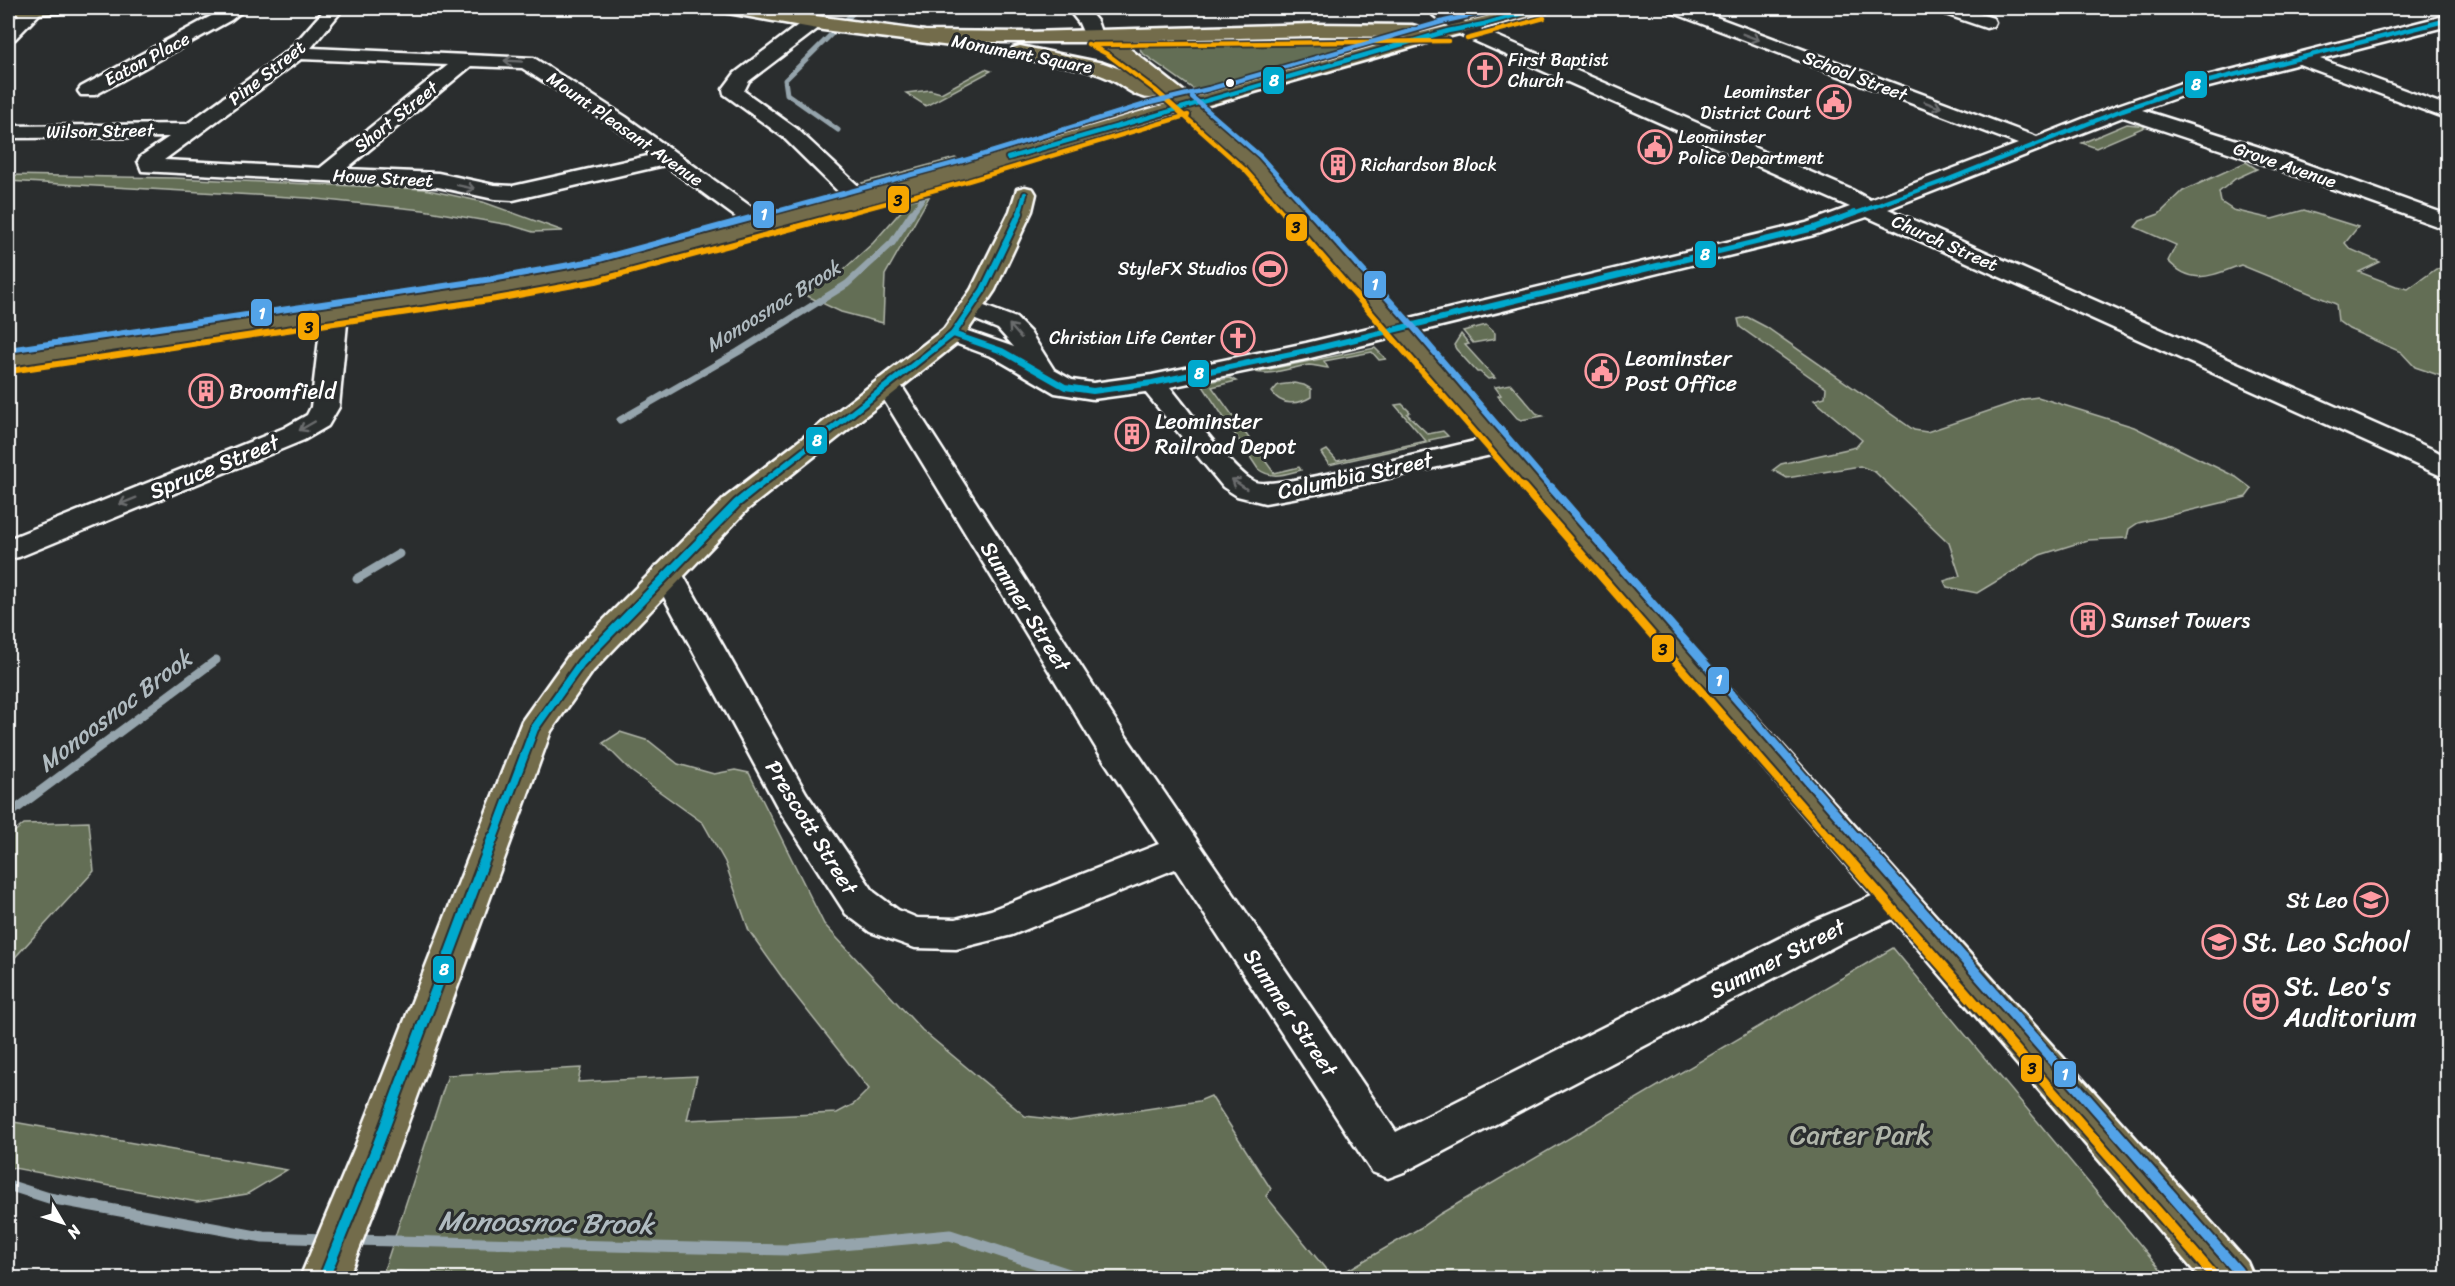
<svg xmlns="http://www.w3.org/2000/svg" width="2455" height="1286" font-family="Sriracha,sans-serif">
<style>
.green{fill:#636e55;stroke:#b1b6aa;stroke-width:1.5}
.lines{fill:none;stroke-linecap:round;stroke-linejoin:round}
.stream-far3{stroke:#95a4ac;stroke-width:5}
.stream-far2{stroke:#95a4ac;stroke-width:7}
.stream-far1{stroke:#95a4ac;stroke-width:9}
.stream{stroke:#95a4ac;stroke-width:11}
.minor-casing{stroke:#fff;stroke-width:5}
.major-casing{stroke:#fff;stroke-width:5}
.minor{fill:#2a2d2e;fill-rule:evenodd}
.major{fill:#736c4b;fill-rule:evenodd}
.bus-1-far3-casing{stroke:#2a2d2e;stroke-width:8}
.bus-1-far2-casing{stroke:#2a2d2e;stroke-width:10}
.bus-1-far1-casing{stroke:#2a2d2e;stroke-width:12}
.bus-1-casing{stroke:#2a2d2e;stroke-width:14}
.bus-2-far3-casing{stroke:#2a2d2e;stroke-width:8}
.bus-2-far2-casing{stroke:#2a2d2e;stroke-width:10}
.bus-2-far1-casing{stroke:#2a2d2e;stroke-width:12}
.bus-2-casing{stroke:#2a2d2e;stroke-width:14}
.bus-3-far3-casing{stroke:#2a2d2e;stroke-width:8}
.bus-3-far2-casing{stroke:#2a2d2e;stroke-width:10}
.bus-3-far1-casing{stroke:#2a2d2e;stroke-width:12}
.bus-3-casing{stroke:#2a2d2e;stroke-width:14}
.bus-1-far3{stroke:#00a9ce;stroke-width:4.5}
.bus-1-far2{stroke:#00a9ce;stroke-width:6}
.bus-1-far1{stroke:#00a9ce;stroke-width:8}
.bus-1{stroke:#00a9ce;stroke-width:10}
.bus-2-far3{stroke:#f7a600;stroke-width:4.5}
.bus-2-far2{stroke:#f7a600;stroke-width:6}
.bus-2-far1{stroke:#f7a600;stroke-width:8}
.bus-2{stroke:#f7a600;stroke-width:10}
.bus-3-far3{stroke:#53a3e8;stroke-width:4.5}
.bus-3-far2{stroke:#53a3e8;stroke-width:6}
.bus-3-far1{stroke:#53a3e8;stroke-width:8}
.bus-3{stroke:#53a3e8;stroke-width:10}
.oneway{stroke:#6a6c6d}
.bus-dot{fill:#fff;stroke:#2a2d2e;stroke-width:2}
.labels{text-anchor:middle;stroke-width:6;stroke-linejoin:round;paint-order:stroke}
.far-street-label{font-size:18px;fill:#fff;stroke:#2a2d2e}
.far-poi-label{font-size:18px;fill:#fff;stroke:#2a2d2e;text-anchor:start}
.far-water-label{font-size:20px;font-style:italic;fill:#b0bbc0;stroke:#2a2d2e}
.poi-label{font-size:22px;fill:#fff;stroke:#2a2d2e;text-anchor:start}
.street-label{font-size:22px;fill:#fff;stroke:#2a2d2e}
.water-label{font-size:24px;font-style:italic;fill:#b0bbc0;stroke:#2a2d2e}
.near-poi-label{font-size:27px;fill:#fff;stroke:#2a2d2e;text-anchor:start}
.near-park-label{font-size:27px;fill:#b1b6aa;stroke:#2a2d2e}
.near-water-label{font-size:28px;font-style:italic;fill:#b0bbc0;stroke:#2a2d2e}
.line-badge{stroke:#2a2d2e;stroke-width:2}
.badge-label{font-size:16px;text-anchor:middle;font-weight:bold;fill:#fff}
.pale-badge-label{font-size:16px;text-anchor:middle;font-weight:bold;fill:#111}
</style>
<rect width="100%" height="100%" fill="#2a2d2e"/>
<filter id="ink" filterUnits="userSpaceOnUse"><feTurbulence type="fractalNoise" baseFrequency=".0167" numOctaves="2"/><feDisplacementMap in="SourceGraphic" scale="12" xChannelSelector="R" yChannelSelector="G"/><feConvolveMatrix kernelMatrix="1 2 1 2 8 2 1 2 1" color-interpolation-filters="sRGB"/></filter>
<g filter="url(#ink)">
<g class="green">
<polygon points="1400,31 1397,35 1204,92 1192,88 1141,52 1140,47 1160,40"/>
<polygon points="985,69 991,71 926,106 906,93 930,90 941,93"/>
<polygon points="2127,124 2147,126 2096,148 2082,143"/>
<polygon points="955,158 960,160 865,186 862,183"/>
<path d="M2246,162L2257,169L2235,179L2219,192L2221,202L2233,210L2272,219L2304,210L2358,227L2345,243L2350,249L2380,262L2359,272L2396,286L2408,289L2436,269L2447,268V378L2415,367L2401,352L2349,329L2338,321L2336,304L2241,265C2212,275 2193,287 2168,261L2176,245L2135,227L2140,221L2159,214L2183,191Z"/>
<polygon points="8,175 174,178 424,189 483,202 563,231 533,232 510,225 423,210 307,198 8,181"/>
<polygon points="929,197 885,275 883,323 841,312 805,295 804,291 843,270 873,243 911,200"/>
<polygon points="1747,317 1766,327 1914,430 1927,432 2024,399 2038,397 2134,427 2236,477 2252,489 2246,497 2138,523 2129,529 2127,538 2088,540 2040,555 1977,593 1947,587 1944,581 1960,576 1949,543 1875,472 1860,466 1787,478 1773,470 1781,464 1856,447 1862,440 1814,400 1825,397 1826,388 1740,327 1738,319"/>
<polygon points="1486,325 1495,333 1495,339 1473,343 1463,331"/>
<polygon points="1461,334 1469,344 1465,345 1495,378 1488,379 1480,372 1477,372 1456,349 1454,345"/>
<path d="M1375,348L1386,359L1379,360L1372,352L1324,361L1328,368C1322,368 1316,365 1309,365C1291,367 1273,376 1255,372Z"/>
<path d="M1230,378L1236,381L1212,387L1274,473L1299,467L1301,470C1285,474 1272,480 1258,469L1201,383Z"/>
<path d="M1294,383L1304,385L1311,389V397C1298,405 1281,406 1272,392L1278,385Z"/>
<polygon points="1511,384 1536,413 1543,416 1521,420 1517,418 1498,396 1501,395 1495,387"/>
<polygon points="1402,404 1410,412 1407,414 1428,434 1443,431 1448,436 1429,440 1430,442 1329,465 1321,453 1327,450 1337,461 1426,441 1395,405"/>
<polygon points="620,732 649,741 678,764 714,774 735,770 749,773 824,924 922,1030 1025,1116 1068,1121 1199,1101 1211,1096 1271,1189 1266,1196 1333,1278 490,1278 384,1270 448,1075 581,1068 578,1082 697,1076 687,1120 837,1113 854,1104 869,1089 791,990 749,931 725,862 703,823 631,771 603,743"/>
<polygon points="89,822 94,871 8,965 8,837 24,824"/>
<polygon points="1893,948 2168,1278 1334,1278 1420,1228 1440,1214"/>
<polygon points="8,1121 287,1170 247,1194 197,1202 8,1167"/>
</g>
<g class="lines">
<g class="stream-far3">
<polyline points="838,130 787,94 785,80 858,8"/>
<polyline points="911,215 923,198"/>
</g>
<polyline class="stream-far2" points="620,420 738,352 847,284 892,243 912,213"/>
<g class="stream-far1">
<polyline points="357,579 399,554"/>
<polyline points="8,815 216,660"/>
</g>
<g class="stream">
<polyline points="8,1185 49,1198 263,1237 327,1239"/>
<polyline points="352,1240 787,1250 950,1235 1081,1278"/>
</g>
<defs>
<g id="minor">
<polygon points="26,8 44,9 15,39 8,41 8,25"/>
<polygon points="226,8 246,8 231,20 95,95 81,95 78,91 81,87"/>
<path d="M326,8H344L311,48L534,58L626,117L771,221L775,226L771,231L763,233L755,231L665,165L513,200L494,199L438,187L142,171L138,161L141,156L169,137L8,138V126L187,124L290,49ZM301,59L448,65L320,168L164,160ZM471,66L522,68L612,125L652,155L513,186L494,185L438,173L346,169Z"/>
<polygon points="1067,8 1086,8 1097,21 1102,35 1100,39 1086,39 1079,23"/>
<path d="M1668,8H1692L2037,137L2115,106L2187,81L2448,15V26L2320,59L2448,106V119L2299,64L2201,89L2142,110L2259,147L2448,215V230L2243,157L2123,117L1888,209L2434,450L2448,458V479L1867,217L1814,235L1306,359L1170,387C1187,408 1234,472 1255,482C1275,491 1465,443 1500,435L1510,438L1514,444L1510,450L1500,453L1326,492L1265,503L1237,496L1223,487L1145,392L1093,399L1055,393L993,357L944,339L940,334L944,329L953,326L1014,347L998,329L961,314L957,309L961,304L970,301L979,304L1016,318L1030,332L1054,370L1072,380L1093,383L1152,375L1306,343L1806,223L1850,207L1457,33L1433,15L1436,11L1442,10L1471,25L1852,190L1870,200L2018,144L1671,12Z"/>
<polygon points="1936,8 1961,8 1993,18 1995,22 1993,26 1986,28 1939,12"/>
<polygon points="813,17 820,19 822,23 820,27 749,81 744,91 797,129 868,195 871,200 868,205 860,207 852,205 783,137 724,94 723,89 735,73 806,19"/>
<polygon points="335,305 344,308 348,313 339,407 328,426 304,440 19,557 8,559 8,539 284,428 307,415 311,407 322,313 326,308"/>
<polygon points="888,377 898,379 901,385 1125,735 1396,1132 1813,921 1898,885 1912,890 1918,900 1912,910 1841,943 1404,1172 1388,1178 1372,1172 1175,869 1012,935 956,949 915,948 870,932 846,914 779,810 651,573 656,566 667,563 678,566 806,793 874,892 898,910 917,918 956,919 991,910 1159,844 1099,753 875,385 878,379"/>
</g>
<g id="major">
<polygon points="8,8 67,8 64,12 58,13 8,15"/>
<path d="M719,8H758L925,31L1028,32L1313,24L1412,25L1419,27L1421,31L1420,33L1523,8H1550L1547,12L1451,36L1202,107L1260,158L1410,324L1647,595L2247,1262L2254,1278H2200L1392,334L1244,168L1183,112L973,176L594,278L494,296L8,369V353L494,282L592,264L957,166L1173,102L1106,49L1092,42H959L951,46L823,30L728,13L722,12ZM1313,36L1408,37L1192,98L1120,41Z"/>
<path d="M1020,46L1103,63L1123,70L1156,89L1159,93L1156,97C1139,102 1125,86 1110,79C1080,65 1044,64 1013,56L1010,52L1013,48Z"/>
<polygon points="1025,187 1033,189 1036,194 1032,211 995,290 962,339 748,509 593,671 551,731 399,1147 348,1278 300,1278 355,1147 522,721 569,655 726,497 944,329 971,290 1010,211 1017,189"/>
</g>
</defs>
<use href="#minor" class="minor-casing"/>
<use href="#major" class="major-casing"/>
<use href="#minor" class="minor"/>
<use href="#major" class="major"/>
<defs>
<g id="bus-1-far3">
<polyline points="1008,158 1448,31 1484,24 1541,8"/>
<polyline points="1019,215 1025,194"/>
<polyline points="1851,215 1947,180 2122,110 2194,85 2448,20"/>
</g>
<g id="bus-1-far2">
<polyline points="953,334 1002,351 1065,387 1093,391 1152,383 1306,351 1814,228 1855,213"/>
<polyline points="755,489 953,334 983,290 1020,213"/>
</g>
<polyline id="bus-1-far1" points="493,839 534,729 581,663 737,503 757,487"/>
<polyline id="bus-1" points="324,1278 377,1147 493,837"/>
<g id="bus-2-far3">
<polyline points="1467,39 1544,18"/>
<polyline points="1088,44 1107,54 1155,90 1245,170 1285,215"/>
<polyline points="1093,45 1448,41"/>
<polyline points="842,215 968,181 1188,115"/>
</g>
<g id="bus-2-far2">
<polyline points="1284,213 1524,489"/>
<polyline points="10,371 496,299 596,281 848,213"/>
</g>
<polyline id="bus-2-far1" points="1523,487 1830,839"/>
<polyline id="bus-2" points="1829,837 2216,1278"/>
<g id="bus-3-far3">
<polyline points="1192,97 1260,156 1313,215"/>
<polyline points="763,215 962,161 1146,104 1209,89 1445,21 1504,8"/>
</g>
<g id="bus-3-far2">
<polyline points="1311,213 1409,322 1552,489"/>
<polyline points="8,350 492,279 592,261 769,213"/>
</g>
<polyline id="bus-3-far1" points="1551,487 1858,839"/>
<polyline id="bus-3" points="1857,837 2238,1271"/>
</defs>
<use href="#bus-1-far3" class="bus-1-far3-casing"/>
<use href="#bus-1-far2" class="bus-1-far2-casing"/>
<use href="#bus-1-far1" class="bus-1-far1-casing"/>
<use href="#bus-1" class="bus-1-casing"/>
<use href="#bus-2-far3" class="bus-2-far3-casing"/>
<use href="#bus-2-far2" class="bus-2-far2-casing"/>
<use href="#bus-2-far1" class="bus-2-far1-casing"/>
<use href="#bus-2" class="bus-2-casing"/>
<use href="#bus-3-far3" class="bus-3-far3-casing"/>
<use href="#bus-3-far2" class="bus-3-far2-casing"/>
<use href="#bus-3-far1" class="bus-3-far1-casing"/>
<use href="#bus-3" class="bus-3-casing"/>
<use href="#bus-1-far3" class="bus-1-far3"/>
<use href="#bus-1-far2" class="bus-1-far2"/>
<use href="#bus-1-far1" class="bus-1-far1"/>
<use href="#bus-1" class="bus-1"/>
<use href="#bus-2-far3" class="bus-2-far3"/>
<use href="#bus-2-far2" class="bus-2-far2"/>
<use href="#bus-2-far1" class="bus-2-far1"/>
<use href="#bus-2" class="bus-2"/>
<use href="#bus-3-far3" class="bus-3-far3"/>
<use href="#bus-3-far2" class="bus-3-far2"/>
<use href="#bus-3-far1" class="bus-3-far1"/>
<use href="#bus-3" class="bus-3"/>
</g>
<defs><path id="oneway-shaft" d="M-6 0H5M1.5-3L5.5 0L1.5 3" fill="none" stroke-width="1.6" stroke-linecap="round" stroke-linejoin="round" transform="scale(1.5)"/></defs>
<g class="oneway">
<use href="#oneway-shaft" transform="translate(1751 37) rotate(21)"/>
<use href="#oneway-shaft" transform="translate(513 61) rotate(-177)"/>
<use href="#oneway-shaft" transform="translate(1933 105) rotate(21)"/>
<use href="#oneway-shaft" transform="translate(466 187) rotate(12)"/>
<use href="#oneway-shaft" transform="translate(1015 331) rotate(-131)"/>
<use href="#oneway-shaft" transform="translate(307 426) rotate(150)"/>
<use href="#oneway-shaft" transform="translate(1239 484) rotate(-146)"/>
<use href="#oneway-shaft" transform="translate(128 501) rotate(158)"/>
</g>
</g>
<defs>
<symbol id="church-ring" viewBox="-11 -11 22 22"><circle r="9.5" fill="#2a2d2e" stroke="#ff9aa2" stroke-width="1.5"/><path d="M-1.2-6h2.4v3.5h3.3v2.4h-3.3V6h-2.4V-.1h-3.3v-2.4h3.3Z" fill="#ff9aa2"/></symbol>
<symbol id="civic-ring" viewBox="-11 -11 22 22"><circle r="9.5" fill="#2a2d2e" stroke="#ff9aa2" stroke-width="1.5"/><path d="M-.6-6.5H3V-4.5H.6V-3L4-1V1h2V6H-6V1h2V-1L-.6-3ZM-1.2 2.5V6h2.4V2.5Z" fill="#ff9aa2"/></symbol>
<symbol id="building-ring" viewBox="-11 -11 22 22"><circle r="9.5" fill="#2a2d2e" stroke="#ff9aa2" stroke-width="1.5"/><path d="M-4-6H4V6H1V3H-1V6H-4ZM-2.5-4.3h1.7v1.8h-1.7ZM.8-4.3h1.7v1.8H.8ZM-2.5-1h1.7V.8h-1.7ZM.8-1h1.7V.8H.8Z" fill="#ff9aa2"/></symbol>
<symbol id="stadium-ring" viewBox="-11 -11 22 22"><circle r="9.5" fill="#2a2d2e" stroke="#ff9aa2" stroke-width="1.5"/><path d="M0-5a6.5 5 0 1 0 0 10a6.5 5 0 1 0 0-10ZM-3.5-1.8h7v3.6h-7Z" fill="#ff9aa2"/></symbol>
<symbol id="school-ring" viewBox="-11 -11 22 22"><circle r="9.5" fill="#2a2d2e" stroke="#ff9aa2" stroke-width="1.5"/><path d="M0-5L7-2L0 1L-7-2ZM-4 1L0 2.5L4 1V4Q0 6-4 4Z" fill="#ff9aa2"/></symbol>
<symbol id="theatre-ring" viewBox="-11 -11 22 22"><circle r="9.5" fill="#2a2d2e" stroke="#ff9aa2" stroke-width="1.5"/><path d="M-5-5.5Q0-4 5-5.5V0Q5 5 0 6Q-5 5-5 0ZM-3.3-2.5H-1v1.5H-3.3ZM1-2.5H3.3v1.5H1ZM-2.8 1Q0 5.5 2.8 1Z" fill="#ff9aa2"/></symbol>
</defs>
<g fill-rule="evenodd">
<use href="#church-ring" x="1466" y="51" width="38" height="38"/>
<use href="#civic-ring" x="1815" y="83" width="38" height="38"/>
<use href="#civic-ring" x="1636" y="128" width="38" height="38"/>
<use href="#building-ring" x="1319" y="146" width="38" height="38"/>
<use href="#stadium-ring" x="1251" y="250" width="38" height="38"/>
<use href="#church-ring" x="1219" y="319" width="38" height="38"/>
<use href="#civic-ring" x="1583" y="352" width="38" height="38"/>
<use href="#building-ring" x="187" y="372" width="38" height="38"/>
<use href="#building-ring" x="1113" y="415" width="38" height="38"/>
<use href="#building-ring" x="2069" y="601" width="38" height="38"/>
<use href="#school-ring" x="2352" y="881" width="38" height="38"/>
<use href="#school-ring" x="2200" y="923" width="38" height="38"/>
<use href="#theatre-ring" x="2242" y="983" width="38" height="38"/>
</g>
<circle class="bus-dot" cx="1230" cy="83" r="5"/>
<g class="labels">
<g class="far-street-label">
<text transform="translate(1022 54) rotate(11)" y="6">Monument Square</text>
<text transform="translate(147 59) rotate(-28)" y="6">Eaton Place</text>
<text transform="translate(267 73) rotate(-38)" y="6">Pine Street</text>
<text transform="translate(1855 76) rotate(21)" y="6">School Street</text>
<text transform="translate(396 117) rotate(-39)" y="6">Short Street</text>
<text transform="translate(625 129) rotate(35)" y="6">Mount Pleasant Avenue</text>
<text transform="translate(100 131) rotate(-1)" y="6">Wilson Street</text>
<text transform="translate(2285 165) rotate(19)" y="6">Grove Avenue</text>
<text transform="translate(383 178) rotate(3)" y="6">Howe Street</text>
<text transform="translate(1945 243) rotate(24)" y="6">Church Street</text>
</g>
<g class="far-poi-label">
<text x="1508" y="66">First Baptist<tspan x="1508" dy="21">Church</tspan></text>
<text x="1811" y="98" text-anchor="end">Leominster<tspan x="1811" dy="21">District Court</tspan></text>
<text x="1678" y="143">Leominster<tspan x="1678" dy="21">Police Department</tspan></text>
<text x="1361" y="171">Richardson Block</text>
<text x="1247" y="275" text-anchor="end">StyleFX Studios</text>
<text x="1215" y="344" text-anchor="end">Christian Life Center</text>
</g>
<g class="far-water-label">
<text transform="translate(773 306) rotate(-32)" y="7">Monoosnoc Brook</text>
</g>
<g class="poi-label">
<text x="1625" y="366">Leominster<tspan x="1625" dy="25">Post Office</tspan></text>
<text x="229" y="399">Broomfield</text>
<text x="1155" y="429">Leominster<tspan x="1155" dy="25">Railroad Depot</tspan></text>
<text x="2111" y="628">Sunset Towers</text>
<text x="2348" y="908" text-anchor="end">St Leo</text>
</g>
<g class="street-label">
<text transform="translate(214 466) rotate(-22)" y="8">Spruce Street</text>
<text transform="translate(1355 475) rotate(-12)" y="8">Columbia Street</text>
<text transform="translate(1026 606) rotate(58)" y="8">Summer Street</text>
<text transform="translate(812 827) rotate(58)" y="8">Prescott Street</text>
<text transform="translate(1777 958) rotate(-27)" y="8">Summer Street</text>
<text transform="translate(1291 1012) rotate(56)" y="8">Summer Street</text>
</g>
<g class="water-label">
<text transform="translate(115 711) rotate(-37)" y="8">Monoosnoc Brook</text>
</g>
<g class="near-poi-label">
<text x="2242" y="951">St. Leo School</text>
<text x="2284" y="995">St. Leo's<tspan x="2284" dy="31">Auditorium</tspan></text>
</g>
<g class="near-park-label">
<text x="1860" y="1144">Carter Park</text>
</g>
<g class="near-water-label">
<text transform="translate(546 1222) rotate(1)" y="10">Monoosnoc Brook</text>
</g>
</g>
<g class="line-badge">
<rect x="1262" y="66" width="23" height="29" rx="6" fill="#00a9ce"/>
<rect x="2184" y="70" width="24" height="29" rx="6" fill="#00a9ce"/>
<rect x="887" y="185" width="23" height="29" rx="6" fill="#f7a600"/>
<rect x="752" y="200" width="23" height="29" rx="6" fill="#53a3e8"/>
<rect x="1285" y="213" width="23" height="29" rx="6" fill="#f7a600"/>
<rect x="1694" y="240" width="23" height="29" rx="6" fill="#00a9ce"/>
<rect x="1363" y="270" width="24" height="29" rx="6" fill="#53a3e8"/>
<rect x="250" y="298" width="23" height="29" rx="6" fill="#53a3e8"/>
<rect x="297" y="312" width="23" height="29" rx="6" fill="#f7a600"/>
<rect x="1187" y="359" width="23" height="29" rx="6" fill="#00a9ce"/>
<rect x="805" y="426" width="23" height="29" rx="6" fill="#00a9ce"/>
<rect x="1651" y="634" width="24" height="29" rx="6" fill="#f7a600"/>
<rect x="1707" y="666" width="23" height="29" rx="6" fill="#53a3e8"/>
<rect x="432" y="955" width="23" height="29" rx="6" fill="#00a9ce"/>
<rect x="2020" y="1054" width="23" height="29" rx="6" fill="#f7a600"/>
<rect x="2053" y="1060" width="24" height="28" rx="6" fill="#53a3e8"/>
</g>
<g class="badge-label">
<text x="1274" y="86">8</text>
<text x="2196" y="90">8</text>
<text x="764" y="220">1</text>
<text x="1705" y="260">8</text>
<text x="1375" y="290">1</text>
<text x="262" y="319">1</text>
<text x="1199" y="379">8</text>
<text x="817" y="446">8</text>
<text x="1719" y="686">1</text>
<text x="444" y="975">8</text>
<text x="2065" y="1080">1</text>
</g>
<g class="pale-badge-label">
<text x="898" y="206">3</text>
<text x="1296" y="233">3</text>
<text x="309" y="333">3</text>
<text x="1663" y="655">3</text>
<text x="2032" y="1074">3</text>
</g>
<rect width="2455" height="1286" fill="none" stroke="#2a2d2e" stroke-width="30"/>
<rect x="15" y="15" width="2425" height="1256" fill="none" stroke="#fff" stroke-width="2" filter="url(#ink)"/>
<g transform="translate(63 1223) rotate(129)" stroke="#2a2d2e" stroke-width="4.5" paint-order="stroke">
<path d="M0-4.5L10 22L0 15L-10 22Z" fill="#ffffff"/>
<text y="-9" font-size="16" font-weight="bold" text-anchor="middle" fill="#ffffff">N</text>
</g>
</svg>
